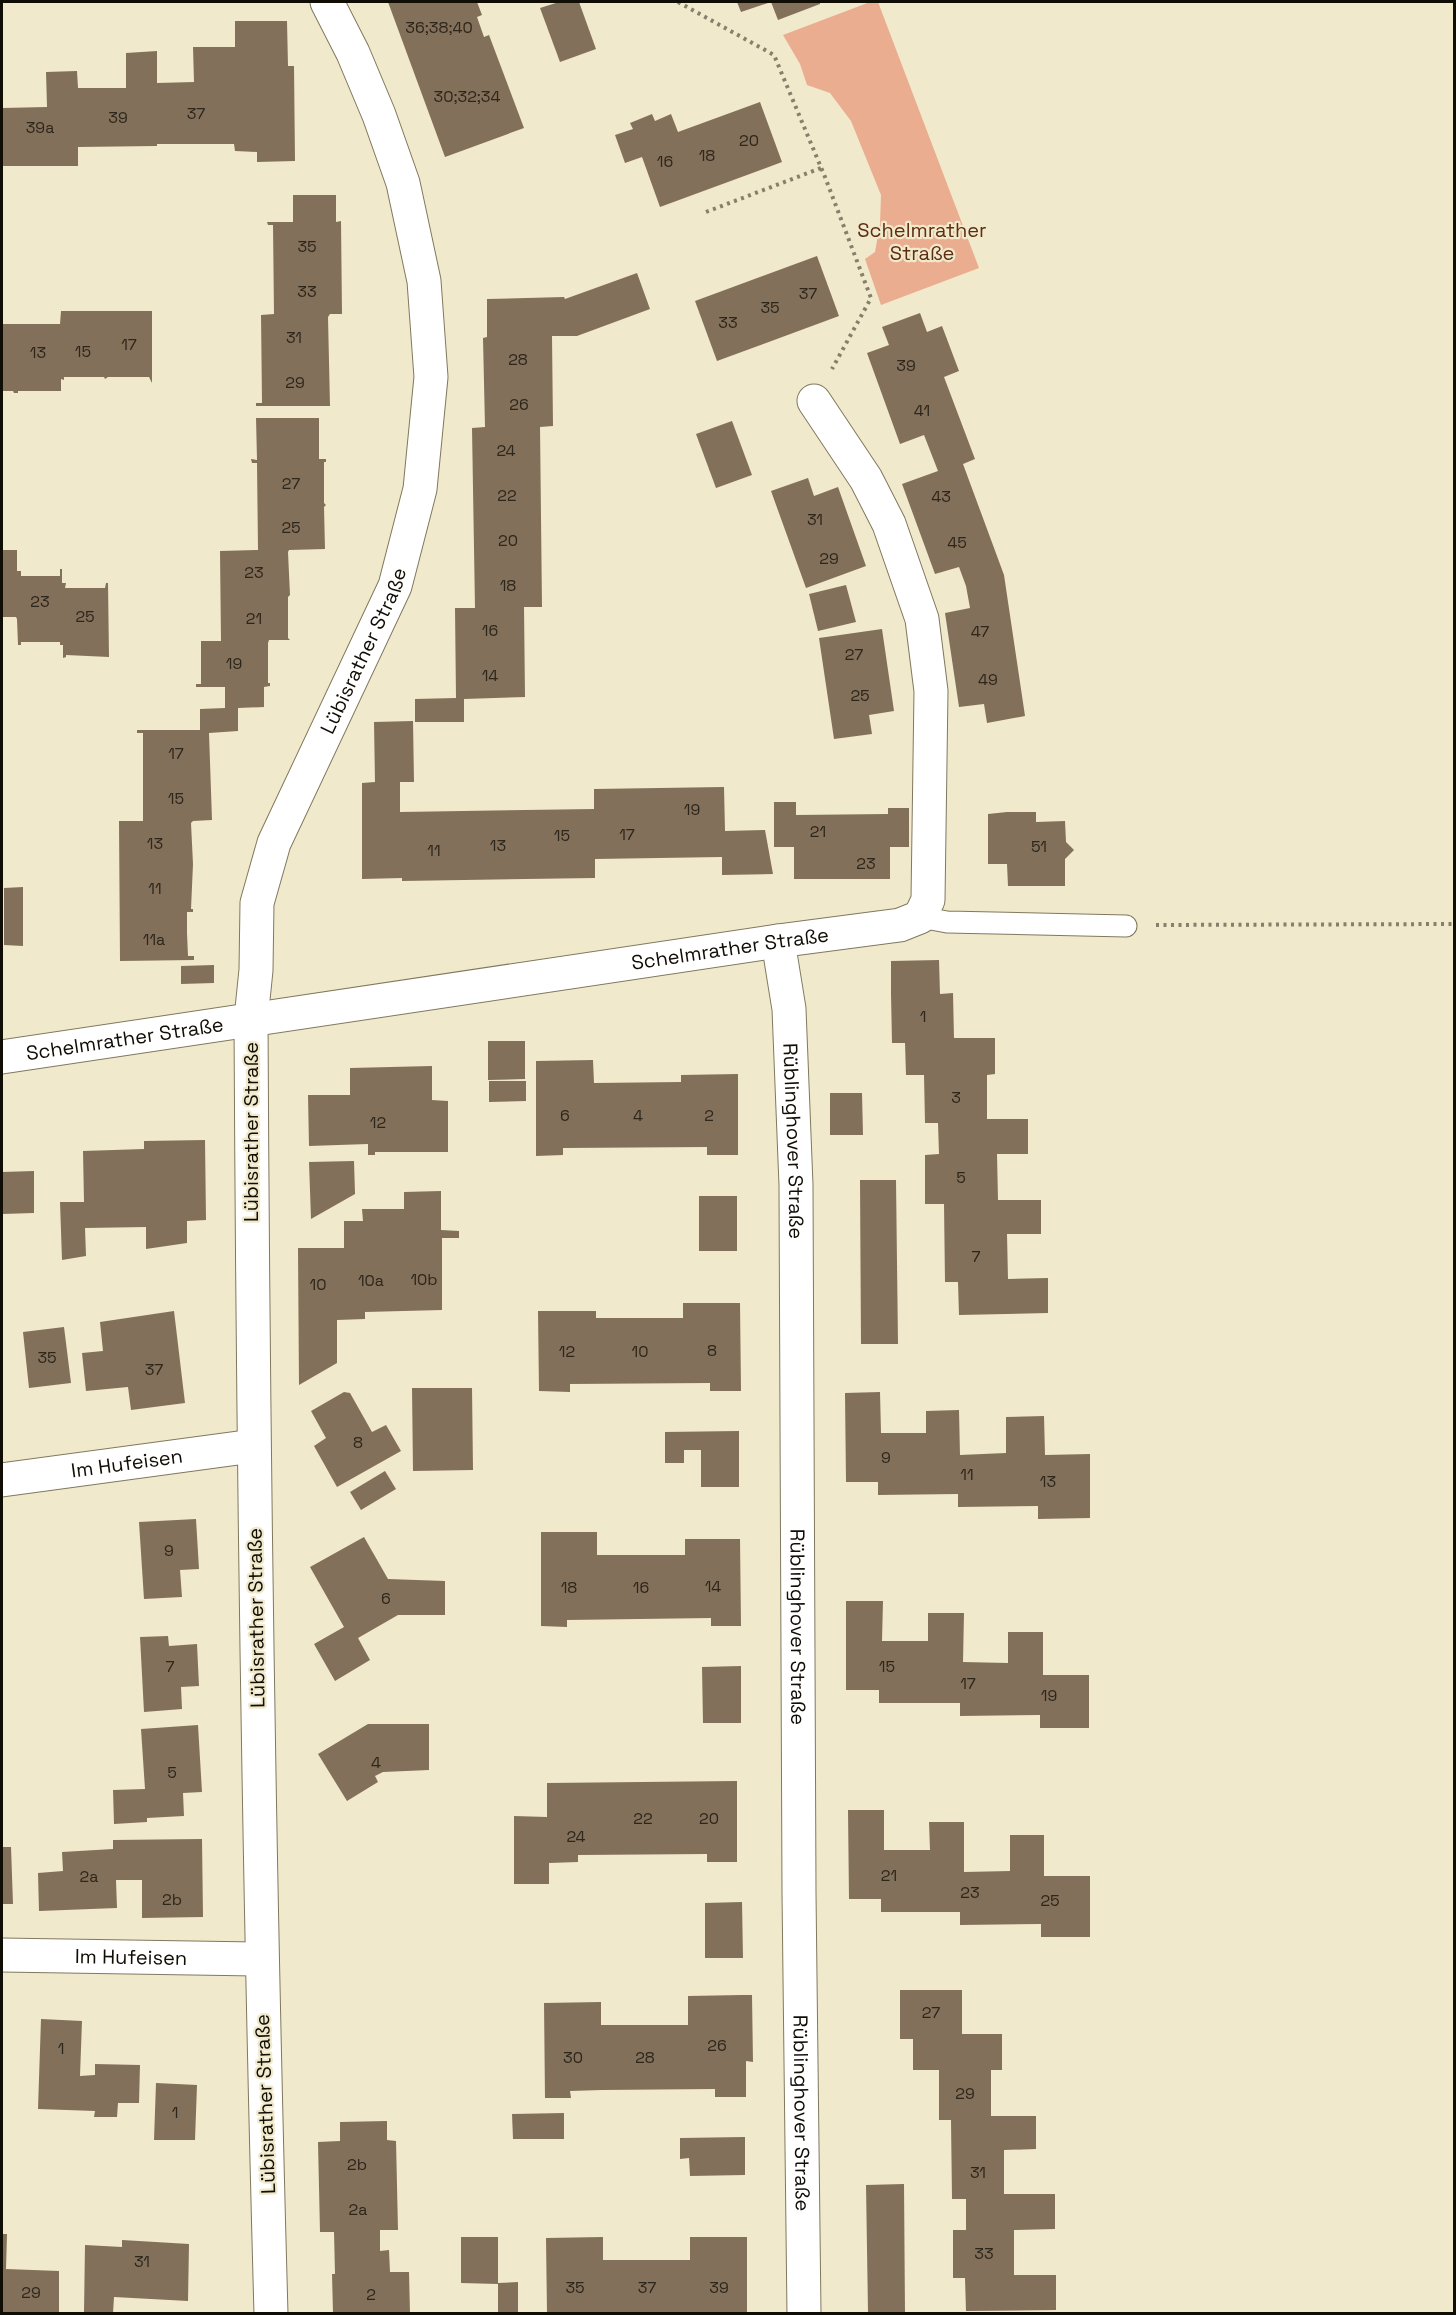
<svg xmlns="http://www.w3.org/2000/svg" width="1456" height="2315" font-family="'Space Grotesk',sans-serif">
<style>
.green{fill:#eaad8f}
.building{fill:#83705b}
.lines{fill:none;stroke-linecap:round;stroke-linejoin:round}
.service-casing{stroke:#80785e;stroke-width:23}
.minor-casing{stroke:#80785e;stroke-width:35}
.path{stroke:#857f6c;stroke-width:4;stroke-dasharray:3 4.5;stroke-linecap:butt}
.service{stroke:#fff;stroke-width:21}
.minor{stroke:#fff;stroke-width:33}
.labels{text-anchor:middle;stroke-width:4.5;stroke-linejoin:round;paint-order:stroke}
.number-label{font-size:16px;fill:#2d261a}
.park-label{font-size:20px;fill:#5d2d13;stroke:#f1e9cb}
.street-label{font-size:20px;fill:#100d05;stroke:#f1e9cb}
</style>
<rect width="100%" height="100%" fill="#f1e9cb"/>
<polygon class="green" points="870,2 878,2 979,268 881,305 865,259 875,252 880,224 881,195 851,121 830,93 807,85 800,64 783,35"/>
<g class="building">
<polygon points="388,2 477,2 482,15 477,17 484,37 489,35 524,128 445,157"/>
<polygon points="559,2 579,2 596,49 560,62 540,8"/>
<polygon points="737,2 771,2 741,12"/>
<polygon points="771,2 820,2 820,4 778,20"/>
<polygon points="235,21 287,21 288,66 294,66 295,161 257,162 257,152 235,151 234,144 157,144 157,146 78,147 78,166 2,166 2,108 47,107 46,72 77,71 78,88 126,88 126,53 157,51 157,83 194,82 193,47 235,47"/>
<polygon points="760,102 782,162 660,207 642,157 625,163 615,135 633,129 630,123 652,114 655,121 671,114 678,132"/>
<polygon points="293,195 336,195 336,222 341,221 342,314 330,314 328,317 330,406 256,406 256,403 262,403 261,315 274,314 273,225 268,225 267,222 293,222"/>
<polygon points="817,256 839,316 717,361 695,301"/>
<polygon points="637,273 650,309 577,336 552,336 553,426 540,427 542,607 524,607 525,697 464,699 464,722 415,722 415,699 456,698 455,608 475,608 472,428 485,427 483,338 487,337 487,299 564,297 565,299"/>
<polygon points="61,311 152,311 152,383 149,377 108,377 105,379 104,377 64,377 64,380 61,379 61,391 18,391 18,393 14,393 13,391 2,391 2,324 60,324"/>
<polygon points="920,313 927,332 942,326 959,371 944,377 975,459 963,464 1004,575 1025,716 987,723 984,704 959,707 945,613 970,608 966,586 959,567 935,574 902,484 938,471 924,435 900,444 867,353 889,345 882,327"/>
<polygon points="256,418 319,418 319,459 326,459 326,462 324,462 324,503 326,505 324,507 325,549 289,550 288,552 290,595 288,597 288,638 290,640 269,640 268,643 268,683 270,683 270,686 264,687 264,707 238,708 238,731 209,733 212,820 193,821 191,823 193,864 191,909 193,909 193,912 187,912 187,933 188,956 194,956 194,960 120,961 119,821 143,821 143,733 137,733 137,730 200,730 200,709 225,708 225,687 196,687 196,684 201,684 201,641 221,641 220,551 258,550 257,463 252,463 251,459 257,460"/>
<polygon points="732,421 752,475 716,488 696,434"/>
<polygon points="808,478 814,496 838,487 866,566 806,588 771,491"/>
<polygon points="2,550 17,550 17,571 21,571 21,576 60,576 60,569 62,569 62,583 66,583 65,588 105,588 106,583 108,583 109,657 66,655 66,657 63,658 63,645 60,645 60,642 21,642 21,645 18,645 17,619 16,617 2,617"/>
<polygon points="846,585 856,622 818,631 809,594"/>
<polygon points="882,629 894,711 869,715 872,734 834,739 819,638"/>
<polygon points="413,721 414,782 400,782 400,812 594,809 594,789 724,787 725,831 765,830 773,874 722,875 722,857 595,859 595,878 402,881 402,878 362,879 362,783 375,782 374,722"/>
<polygon points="774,802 796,802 796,815 888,814 888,808 909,808 909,847 890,847 890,879 794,879 794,847 774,847"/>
<polygon points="1007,812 1036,812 1036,822 1065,821 1066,842 1074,850 1065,859 1065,886 1008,886 1007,864 988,864 988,814"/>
<polygon points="23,887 23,946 4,945 4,888"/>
<polygon points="939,960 940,994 953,993 954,1038 995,1038 995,1074 987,1075 987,1119 1028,1119 1028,1154 997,1154 998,1200 1041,1200 1041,1234 1007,1234 1008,1279 1048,1278 1048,1313 959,1315 958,1282 945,1282 944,1204 925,1204 925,1155 939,1154 938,1123 925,1123 924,1075 906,1075 905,1043 892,1043 891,994 891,961"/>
<polygon points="214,965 214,983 181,984 181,966"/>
<polygon points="488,1041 525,1041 525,1079 488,1080"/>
<polygon points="593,1060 594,1083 681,1082 681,1075 738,1074 738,1155 707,1155 707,1147 563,1148 563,1155 536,1156 536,1061"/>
<polygon points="432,1066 432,1100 448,1101 448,1152 375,1152 375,1155 368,1155 368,1144 309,1146 308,1095 350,1095 350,1068"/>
<polygon points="489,1081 526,1081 526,1101 489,1102"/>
<polygon points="830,1093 862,1093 863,1135 830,1135"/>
<polygon points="205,1140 206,1220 187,1221 187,1243 146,1249 146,1227 85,1228 86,1256 62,1260 60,1202 84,1202 83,1151 144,1149 144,1141"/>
<polygon points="354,1161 355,1194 311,1219 309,1162"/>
<polygon points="34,1171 34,1213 2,1214 2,1172"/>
<polygon points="860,1180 896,1180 898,1344 861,1344"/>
<polygon points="441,1191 441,1230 459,1231 459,1238 442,1238 442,1310 365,1312 365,1319 337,1320 337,1363 299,1385 298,1248 344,1248 344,1221 363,1221 362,1209 404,1209 404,1192"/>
<rect x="699" y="1196" width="38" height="55"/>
<polygon points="683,1303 740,1303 741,1391 710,1391 710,1383 570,1384 570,1392 539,1391 538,1311 596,1311 596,1318 683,1318"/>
<polygon points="174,1311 185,1403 131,1410 128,1387 86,1391 82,1353 103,1351 100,1322"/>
<polygon points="64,1327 71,1383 29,1388 23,1332"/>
<polygon points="412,1388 472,1388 473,1470 413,1471"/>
<polygon points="344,1392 350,1393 372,1432 386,1425 401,1451 337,1487 314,1446 326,1438 311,1411"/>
<polygon points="880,1392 881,1433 926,1433 926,1411 959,1410 960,1455 1006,1453 1006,1417 1044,1416 1045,1455 1090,1454 1090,1518 1038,1519 1038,1506 958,1507 958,1494 878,1495 878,1482 846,1482 845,1393"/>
<polygon points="739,1431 739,1487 701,1487 701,1450 684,1450 684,1463 665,1463 665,1432"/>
<polygon points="385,1471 396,1489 361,1510 350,1492"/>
<polygon points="196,1519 199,1569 180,1570 182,1597 144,1599 139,1522"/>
<polygon points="541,1532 597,1532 597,1555 685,1555 685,1539 740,1539 741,1626 711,1626 711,1618 567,1620 567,1627 541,1626"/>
<polygon points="364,1537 388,1579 445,1581 445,1615 398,1615 358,1638 370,1660 335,1681 314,1644 344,1627 310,1567"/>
<polygon points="846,1601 883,1601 882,1641 928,1641 928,1613 964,1613 963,1662 1008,1663 1008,1632 1043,1632 1043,1675 1089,1675 1089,1728 1040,1728 1040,1715 960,1716 960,1703 879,1703 879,1690 846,1690"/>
<polygon points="168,1636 169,1646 197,1644 199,1686 181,1687 182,1709 144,1712 140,1637"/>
<polygon points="741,1666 741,1723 703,1723 702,1667"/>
<polygon points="368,1724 429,1724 429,1770 383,1772 375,1776 378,1782 347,1801 318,1754"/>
<polygon points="198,1725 202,1792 183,1793 184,1816 147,1818 147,1822 114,1824 113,1790 145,1789 141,1729"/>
<polygon points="737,1781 737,1862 707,1862 707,1854 578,1855 578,1862 549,1863 549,1884 514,1884 514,1816 547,1817 547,1783"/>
<polygon points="848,1810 884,1810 884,1850 930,1850 929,1822 964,1822 964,1872 1010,1871 1010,1835 1044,1835 1044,1876 1090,1876 1090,1937 1041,1937 1041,1924 960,1925 960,1912 881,1912 881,1899 849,1899"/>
<polygon points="202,1839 203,1917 142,1918 142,1880 116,1880 117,1908 39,1911 38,1873 63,1871 62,1852 113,1849 113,1840"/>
<polygon points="2,1847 11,1847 13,1904 2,1904"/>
<polygon points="742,1902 743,1958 705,1958 705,1903"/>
<polygon points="900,1990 962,1990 962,2034 1002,2034 1002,2070 991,2070 991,2116 1036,2116 1036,2149 1004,2150 1004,2194 1055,2194 1055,2229 1014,2230 1014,2275 1056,2275 1056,2310 966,2311 965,2278 953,2278 953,2230 966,2230 966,2199 952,2199 951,2120 939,2120 939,2070 913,2070 913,2039 900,2039"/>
<polygon points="742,1995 752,1995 753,2062 746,2061 746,2097 715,2097 715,2089 602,2090 570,2091 571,2098 545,2098 544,2003 601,2002 601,2025 688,2025 688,1996"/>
<polygon points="41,2019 82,2021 80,2076 95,2075 95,2064 140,2065 139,2103 118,2103 117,2117 94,2117 95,2111 38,2109"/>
<polygon points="156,2083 197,2085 195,2140 154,2140"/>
<polygon points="564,2113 564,2139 513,2139 512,2114"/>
<polygon points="387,2121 387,2140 396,2141 398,2230 380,2230 380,2251 389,2250 390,2272 409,2272 410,2313 333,2313 332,2274 335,2274 334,2232 320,2232 318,2142 340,2141 340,2122"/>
<polygon points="745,2137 745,2175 690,2176 689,2158 680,2159 680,2138"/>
<polygon points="904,2184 905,2313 868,2313 866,2185"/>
<polygon points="2,2234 7,2234 6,2269 59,2271 59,2313 2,2313"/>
<polygon points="461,2237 498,2237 498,2283 518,2282 518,2313 498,2313 498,2284 461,2283"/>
<polygon points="603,2237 603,2260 690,2260 690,2237 747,2237 747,2313 547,2313 546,2238"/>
<polygon points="122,2240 189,2244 188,2301 114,2297 113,2313 84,2313 85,2245 122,2247"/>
</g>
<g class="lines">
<defs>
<polyline id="service" points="920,917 947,922 1126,926"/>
<g id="minor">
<path id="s1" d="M778,941L789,1009L796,1185L799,1893L804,2314"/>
<path id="s2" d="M2,1057L778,941L900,925L920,917L928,900L931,691L922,619L889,524L866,479L814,401"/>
<path id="s3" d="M2,1480L253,1446"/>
<path id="s4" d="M2,1955L261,1959"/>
<path id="s5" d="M271,2314C259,1882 253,1450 251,1019L256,970L257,903L274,843L395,586L420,489L431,377L424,281L403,183L379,115L353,53L327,2"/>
</g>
</defs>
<use href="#service" class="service-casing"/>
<use href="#minor" class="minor-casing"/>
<g class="path">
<polyline points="678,2 774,55 825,177 871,298 832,369"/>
<polyline points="706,212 821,168"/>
<polyline points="1156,925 1454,924"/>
</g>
<use href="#service" class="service"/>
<use href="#minor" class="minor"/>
</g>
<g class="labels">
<g class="number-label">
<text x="439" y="33">36;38;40</text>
<text x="467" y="102">30;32;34</text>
<text x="196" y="119">37</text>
<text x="118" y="123">39</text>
<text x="40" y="133">39a</text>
<text x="749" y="146">20</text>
<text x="707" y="161">18</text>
<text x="665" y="167">16</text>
<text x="307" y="252">35</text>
<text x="307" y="297">33</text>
<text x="808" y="299">37</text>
<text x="770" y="313">35</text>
<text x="728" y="328">33</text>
<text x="294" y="343">31</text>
<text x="129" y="350">17</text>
<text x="83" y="357">15</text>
<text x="38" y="358">13</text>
<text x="518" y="365">28</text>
<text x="906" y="371">39</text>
<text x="295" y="388">29</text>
<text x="519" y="410">26</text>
<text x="922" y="416">41</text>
<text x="506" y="456">24</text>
<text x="291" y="489">27</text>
<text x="507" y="501">22</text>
<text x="941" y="502">43</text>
<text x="815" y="525">31</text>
<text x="291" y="533">25</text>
<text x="508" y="546">20</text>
<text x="957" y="548">45</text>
<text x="829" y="564">29</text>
<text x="254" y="578">23</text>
<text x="508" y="591">18</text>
<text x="40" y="607">23</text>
<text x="85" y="622">25</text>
<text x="254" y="624">21</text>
<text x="490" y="636">16</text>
<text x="980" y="637">47</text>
<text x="854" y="660">27</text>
<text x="234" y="669">19</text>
<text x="490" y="681">14</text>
<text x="988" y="685">49</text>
<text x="860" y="701">25</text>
<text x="176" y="759">17</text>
<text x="176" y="804">15</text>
<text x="692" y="815">19</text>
<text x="818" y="837">21</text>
<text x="627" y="840">17</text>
<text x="562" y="841">15</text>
<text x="155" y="849">13</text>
<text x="498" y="851">13</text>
<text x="1039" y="852">51</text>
<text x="434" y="856">11</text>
<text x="866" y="869">23</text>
<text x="155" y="894">11</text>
<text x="154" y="945">11a</text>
<text x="923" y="1022">1</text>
<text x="956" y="1103">3</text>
<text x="565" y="1121">6</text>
<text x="638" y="1121">4</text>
<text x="709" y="1121">2</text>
<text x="378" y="1128">12</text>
<text x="961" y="1183">5</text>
<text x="976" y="1262">7</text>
<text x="424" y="1285">10b</text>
<text x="371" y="1286">10a</text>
<text x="318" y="1290">10</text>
<text x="712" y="1356">8</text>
<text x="567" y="1357">12</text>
<text x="640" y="1357">10</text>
<text x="47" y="1363">35</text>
<text x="154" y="1375">37</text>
<text x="358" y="1448">8</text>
<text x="886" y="1463">9</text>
<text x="967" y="1480">11</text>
<text x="1048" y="1487">13</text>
<text x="169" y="1556">9</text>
<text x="713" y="1592">14</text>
<text x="569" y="1593">18</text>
<text x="641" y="1593">16</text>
<text x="386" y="1604">6</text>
<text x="170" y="1672">7</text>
<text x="887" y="1672">15</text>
<text x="968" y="1689">17</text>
<text x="1049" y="1701">19</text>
<text x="376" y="1768">4</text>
<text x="172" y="1778">5</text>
<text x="643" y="1824">22</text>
<text x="709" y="1824">20</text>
<text x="576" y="1842">24</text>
<text x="889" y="1881">21</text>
<text x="89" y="1882">2a</text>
<text x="970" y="1898">23</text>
<text x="172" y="1905">2b</text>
<text x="1050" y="1906">25</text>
<text x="931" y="2018">27</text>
<text x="717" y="2051">26</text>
<text x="61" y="2054">1</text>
<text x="573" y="2063">30</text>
<text x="645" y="2063">28</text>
<text x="965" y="2099">29</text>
<text x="175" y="2118">1</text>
<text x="357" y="2170">2b</text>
<text x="978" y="2178">31</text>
<text x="358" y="2215">2a</text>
<text x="984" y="2259">33</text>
<text x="142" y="2267">31</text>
<text x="575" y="2293">35</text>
<text x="647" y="2293">37</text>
<text x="719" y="2293">39</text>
<text x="31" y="2298">29</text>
<text x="371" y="2300">2</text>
</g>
<g class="park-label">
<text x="922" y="237">Schelmrather<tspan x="922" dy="23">Straße</tspan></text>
</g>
<g class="street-label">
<text dy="7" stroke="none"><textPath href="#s5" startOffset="1686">Lübisrather Straße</textPath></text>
<text dy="7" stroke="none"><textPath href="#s2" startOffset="736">Schelmrather Straße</textPath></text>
<text dy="7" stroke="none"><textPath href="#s2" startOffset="124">Schelmrather Straße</textPath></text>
<text transform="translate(251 1132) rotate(-90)" y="7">Lübisrather Straße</text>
<text dy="7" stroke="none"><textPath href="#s1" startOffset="201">Rüblinghover Straße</textPath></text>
<text dy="7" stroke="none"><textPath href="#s3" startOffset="126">Im Hufeisen</textPath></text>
<text transform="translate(256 1618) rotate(-91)" y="7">Lübisrather Straße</text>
<text dy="7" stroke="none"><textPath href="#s1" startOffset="687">Rüblinghover Straße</textPath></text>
<text dy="7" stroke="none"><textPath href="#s4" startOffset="129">Im Hufeisen</textPath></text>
<text transform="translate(265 2104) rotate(-92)" y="7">Lübisrather Straße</text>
<text dy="7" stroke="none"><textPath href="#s1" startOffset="1173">Rüblinghover Straße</textPath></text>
</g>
</g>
<rect width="1456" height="2315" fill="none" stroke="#100d05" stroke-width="6"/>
</svg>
